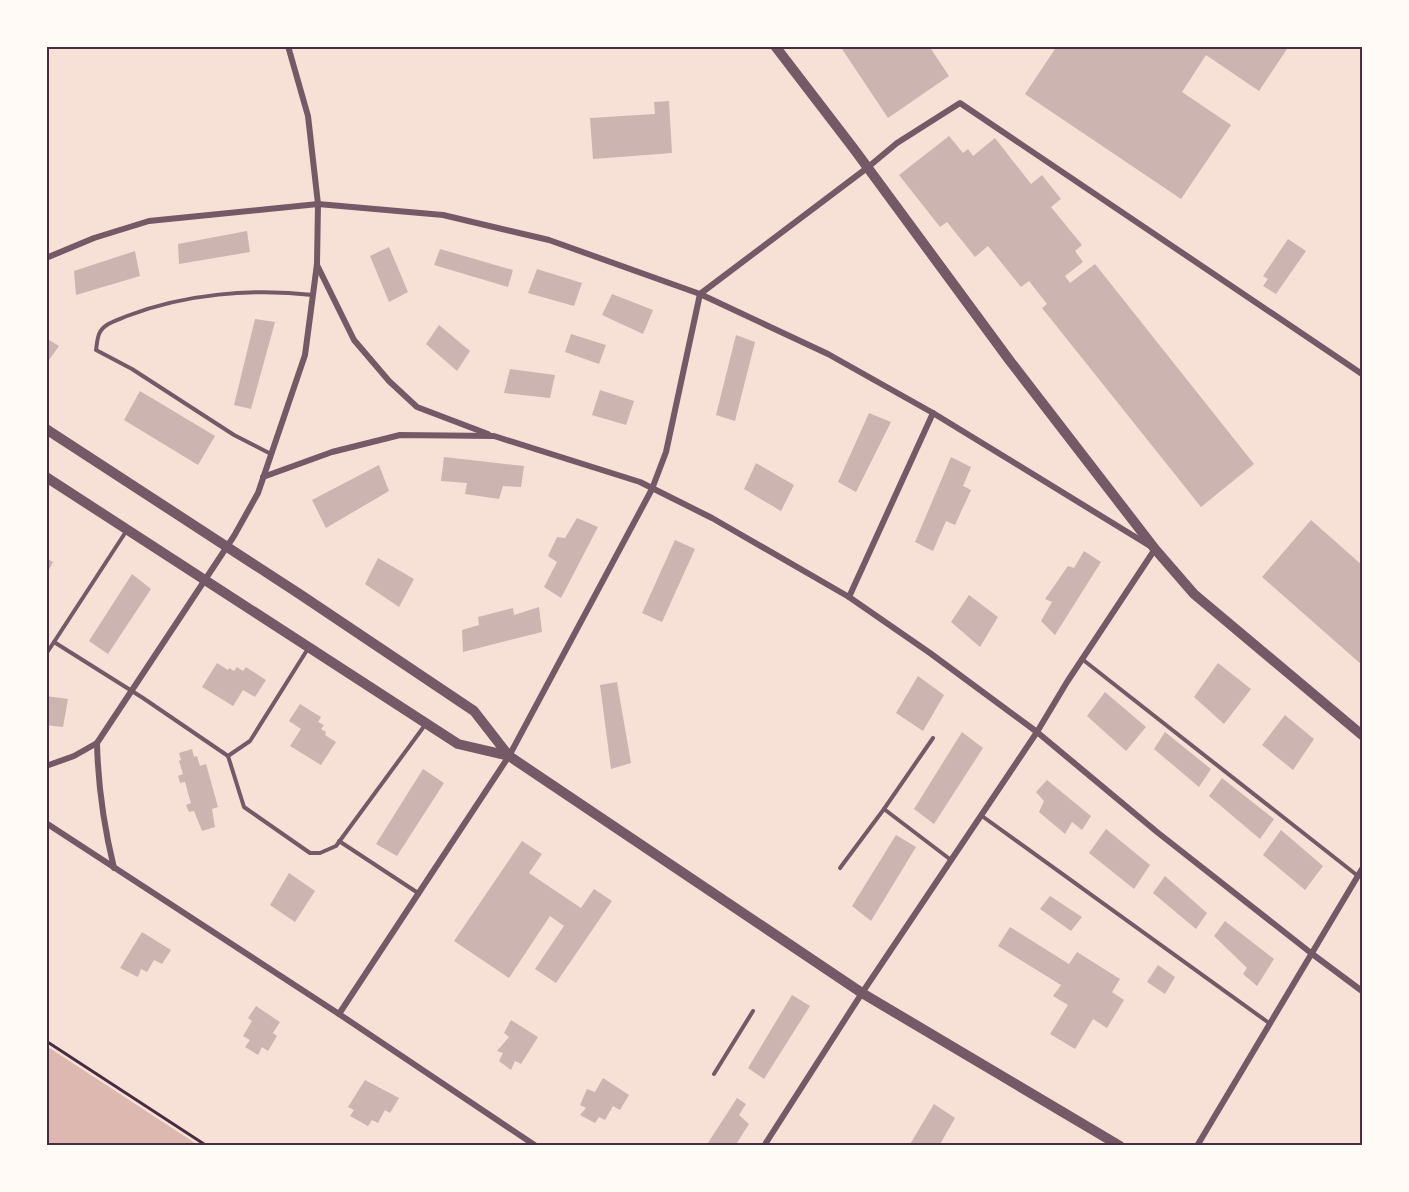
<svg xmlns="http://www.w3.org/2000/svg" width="1409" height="1192" font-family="Rubik,sans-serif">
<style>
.water{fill:#dcb8b0}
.building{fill:#ccb4b1}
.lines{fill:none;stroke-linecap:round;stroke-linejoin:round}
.path{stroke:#4a2c40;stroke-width:3}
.service{stroke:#755966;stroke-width:4}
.minor{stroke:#755966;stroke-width:6}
.tertiary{stroke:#755966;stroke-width:10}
.neatline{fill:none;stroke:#4a2c40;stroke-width:2}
</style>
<rect width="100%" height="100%" fill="#f7e1d7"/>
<polygon class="water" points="48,1047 198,1145 47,1145 46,1048"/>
<g class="building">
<polygon points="840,46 929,46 949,76 888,118"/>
<polygon points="1057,46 1289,46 1259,91 1206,55 1182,92 1231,125 1181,199 1025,94"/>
<polygon points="669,101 672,153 593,159 590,118 655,114 654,102"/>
<polygon points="949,136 963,153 968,149 973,156 995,138 1031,184 1042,175 1061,199 1051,207 1082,245 1075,251 1083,262 1065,276 1070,283 1095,264 1254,464 1201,507 1042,308 1047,304 1029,281 1021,287 988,246 975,257 947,222 940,227 899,175"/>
<polygon points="247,231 250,252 179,264 178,244"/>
<polygon points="1288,239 1306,251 1276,294 1263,286 1268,279 1263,276"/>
<polygon points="389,247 408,292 389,302 370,256"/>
<polygon points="440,249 513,270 508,287 434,265"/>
<polygon points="135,251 140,276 76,295 74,271"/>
<polygon points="537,269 582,283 574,306 528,293"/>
<polygon points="612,294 653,310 643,334 602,315"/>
<polygon points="255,319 275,322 251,409 234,405"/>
<polygon points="439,325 470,351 457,371 426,344"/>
<polygon points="571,334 606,345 599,364 565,352"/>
<polygon points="736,335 755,342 735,421 716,415"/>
<polygon points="46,338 59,346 46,364"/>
<polygon points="510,369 555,375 550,398 504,393"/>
<polygon points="600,390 634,401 626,425 592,415"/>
<polygon points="140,391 215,436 198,465 124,420"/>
<polygon points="869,413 891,422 856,492 838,482"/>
<polygon points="444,457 524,466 521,487 503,486 499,499 465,494 467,483 441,481"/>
<polygon points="951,457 971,467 963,486 971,490 955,525 946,521 933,551 915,542"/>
<polygon points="756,463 794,485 781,511 744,489"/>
<polygon points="379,465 389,491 326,528 312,500"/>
<polygon points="577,518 598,527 561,598 544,587 557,562 548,556 557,537 565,538"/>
<polygon points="1311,520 1362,565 1362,665 1262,577"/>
<polygon points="675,540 695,549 662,622 642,613"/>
<polygon points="1084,551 1101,562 1055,635 1041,621 1052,602 1045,599 1068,566 1074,568"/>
<polygon points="46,558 53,562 46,575"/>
<polygon points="378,558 414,579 399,607 365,584"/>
<polygon points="132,574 151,589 108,654 89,641"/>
<polygon points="969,595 998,617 980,647 951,622"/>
<polygon points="539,607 542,632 463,652 462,630 479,625 478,617 513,608 514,615"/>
<polygon points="217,663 228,670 229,668 234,671 237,667 243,671 246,667 266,680 255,697 243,690 233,706 202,687"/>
<polygon points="1218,663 1251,689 1224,724 1194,697"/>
<polygon points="918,676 944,695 923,731 896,713"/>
<polygon points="617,682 631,763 611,769 600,685"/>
<polygon points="1105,692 1146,727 1126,751 1087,716"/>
<polygon points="46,696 68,699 63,727 46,725"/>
<polygon points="300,704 321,717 318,722 324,725 321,729 326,732 325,735 336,742 321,765 290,746 301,729 289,721"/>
<polygon points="1285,715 1314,739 1293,770 1262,745"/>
<polygon points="962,732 983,748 934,824 914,809"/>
<polygon points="1165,732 1211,769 1199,787 1154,749"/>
<polygon points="192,749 194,757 197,756 200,766 206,764 218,807 212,809 215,827 202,831 194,811 189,812 186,805 191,803 188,793 185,782 180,783 178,776 183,774 179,761 181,760 179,753"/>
<polygon points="423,769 444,783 397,856 376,844"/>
<polygon points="1222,778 1274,819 1260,839 1209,796"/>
<polygon points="1047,780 1091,816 1082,830 1072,822 1065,834 1039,812 1044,801 1036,792"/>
<polygon points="1106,829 1150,865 1134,889 1089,853"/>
<polygon points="1281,830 1323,866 1305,890 1263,855"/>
<polygon points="896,835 916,847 871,921 852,906"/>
<polygon points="522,841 542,854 529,873 581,908 594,889 612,901 556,983 535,969 564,926 550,916 509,978 454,941"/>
<polygon points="289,873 315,891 295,922 270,905"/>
<polygon points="1165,876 1207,913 1196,929 1153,893"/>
<polygon points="1050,896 1082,917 1071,931 1040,909"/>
<polygon points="1225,921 1274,959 1257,986 1243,974 1247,968 1214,936"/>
<polygon points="1010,927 1069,964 1077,952 1120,979 1112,992 1124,1000 1107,1028 1093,1019 1075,1049 1050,1034 1068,1005 1053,996 1061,985 998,946"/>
<polygon points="142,932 171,950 162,964 154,960 147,972 141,969 138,977 120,968"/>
<polygon points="1158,965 1175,977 1165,994 1147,982"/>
<polygon points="792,995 810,1006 764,1079 748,1068"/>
<polygon points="256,1006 280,1022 273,1033 277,1036 268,1051 262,1047 258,1055 245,1047 250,1040 243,1036 252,1021 248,1018"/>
<polygon points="511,1020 538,1037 521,1064 515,1061 511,1070 499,1061 503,1053 497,1051 509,1037 504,1033"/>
<polygon points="603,1078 629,1095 620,1110 613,1106 605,1120 599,1117 595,1123 580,1115 586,1108 580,1105 587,1089 595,1092"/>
<polygon points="365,1080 399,1098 390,1113 385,1110 378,1123 372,1120 368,1126 350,1116 354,1110 348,1107"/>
<polygon points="737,1098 746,1104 739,1115 749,1124 735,1146 706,1146"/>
<polygon points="934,1104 955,1118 939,1146 909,1146"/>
</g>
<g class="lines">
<polyline class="path" points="46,1041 207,1146"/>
<g class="service">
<path d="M271,454L234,435L132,369L96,350C97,345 97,337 100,332C105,323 118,320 127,316C184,294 252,288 313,295"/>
<polyline points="127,530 54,642 143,698 228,756 250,741 309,647"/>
<polyline points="46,654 54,642"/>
<polyline points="1082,659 1358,876"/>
<polyline points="228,756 244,807 310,853 320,853 336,846 425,725"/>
<polyline points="884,809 933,738"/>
<polyline points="982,816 1269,1023"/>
<polyline points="339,841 418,893"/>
<polyline points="840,868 884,809 951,860"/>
<polyline points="714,1074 753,1011"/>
</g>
<g class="minor">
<polyline points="46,258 94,238 149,221 318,204 443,215 549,240 700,294 828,354 933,413 1155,549 1067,682 1037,732 862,993 764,1146"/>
<polyline points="317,265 354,340 389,381 417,407 488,434"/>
<polyline points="263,477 332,452 400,435 494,436 640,482 712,518 849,597 930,653 1037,732 1157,832 1311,953 1362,991"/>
<polyline points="849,597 933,413"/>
<path d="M97,743C98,786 104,827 114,868"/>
<polyline points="46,766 74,756 97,743 234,536 258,493 305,355 317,264 318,204 308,116 288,46"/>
<polyline points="46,823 339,1014 536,1146"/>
<polyline points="339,1014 509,756 652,489 666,452 700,294 867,168 897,143 960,103 1362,374"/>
<polyline points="1197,1146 1362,869"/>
</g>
<g class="tertiary">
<polyline points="775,46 854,149 1010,361 1155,549 1194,594 1362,735"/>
<polyline points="46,429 301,595 474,711 509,756 862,993 1120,1146"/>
<polyline points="46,477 458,744 509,756"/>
</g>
</g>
<rect width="1409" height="1192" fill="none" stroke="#fffaf5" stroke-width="96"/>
<rect x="48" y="48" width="1313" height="1096" class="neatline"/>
</svg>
